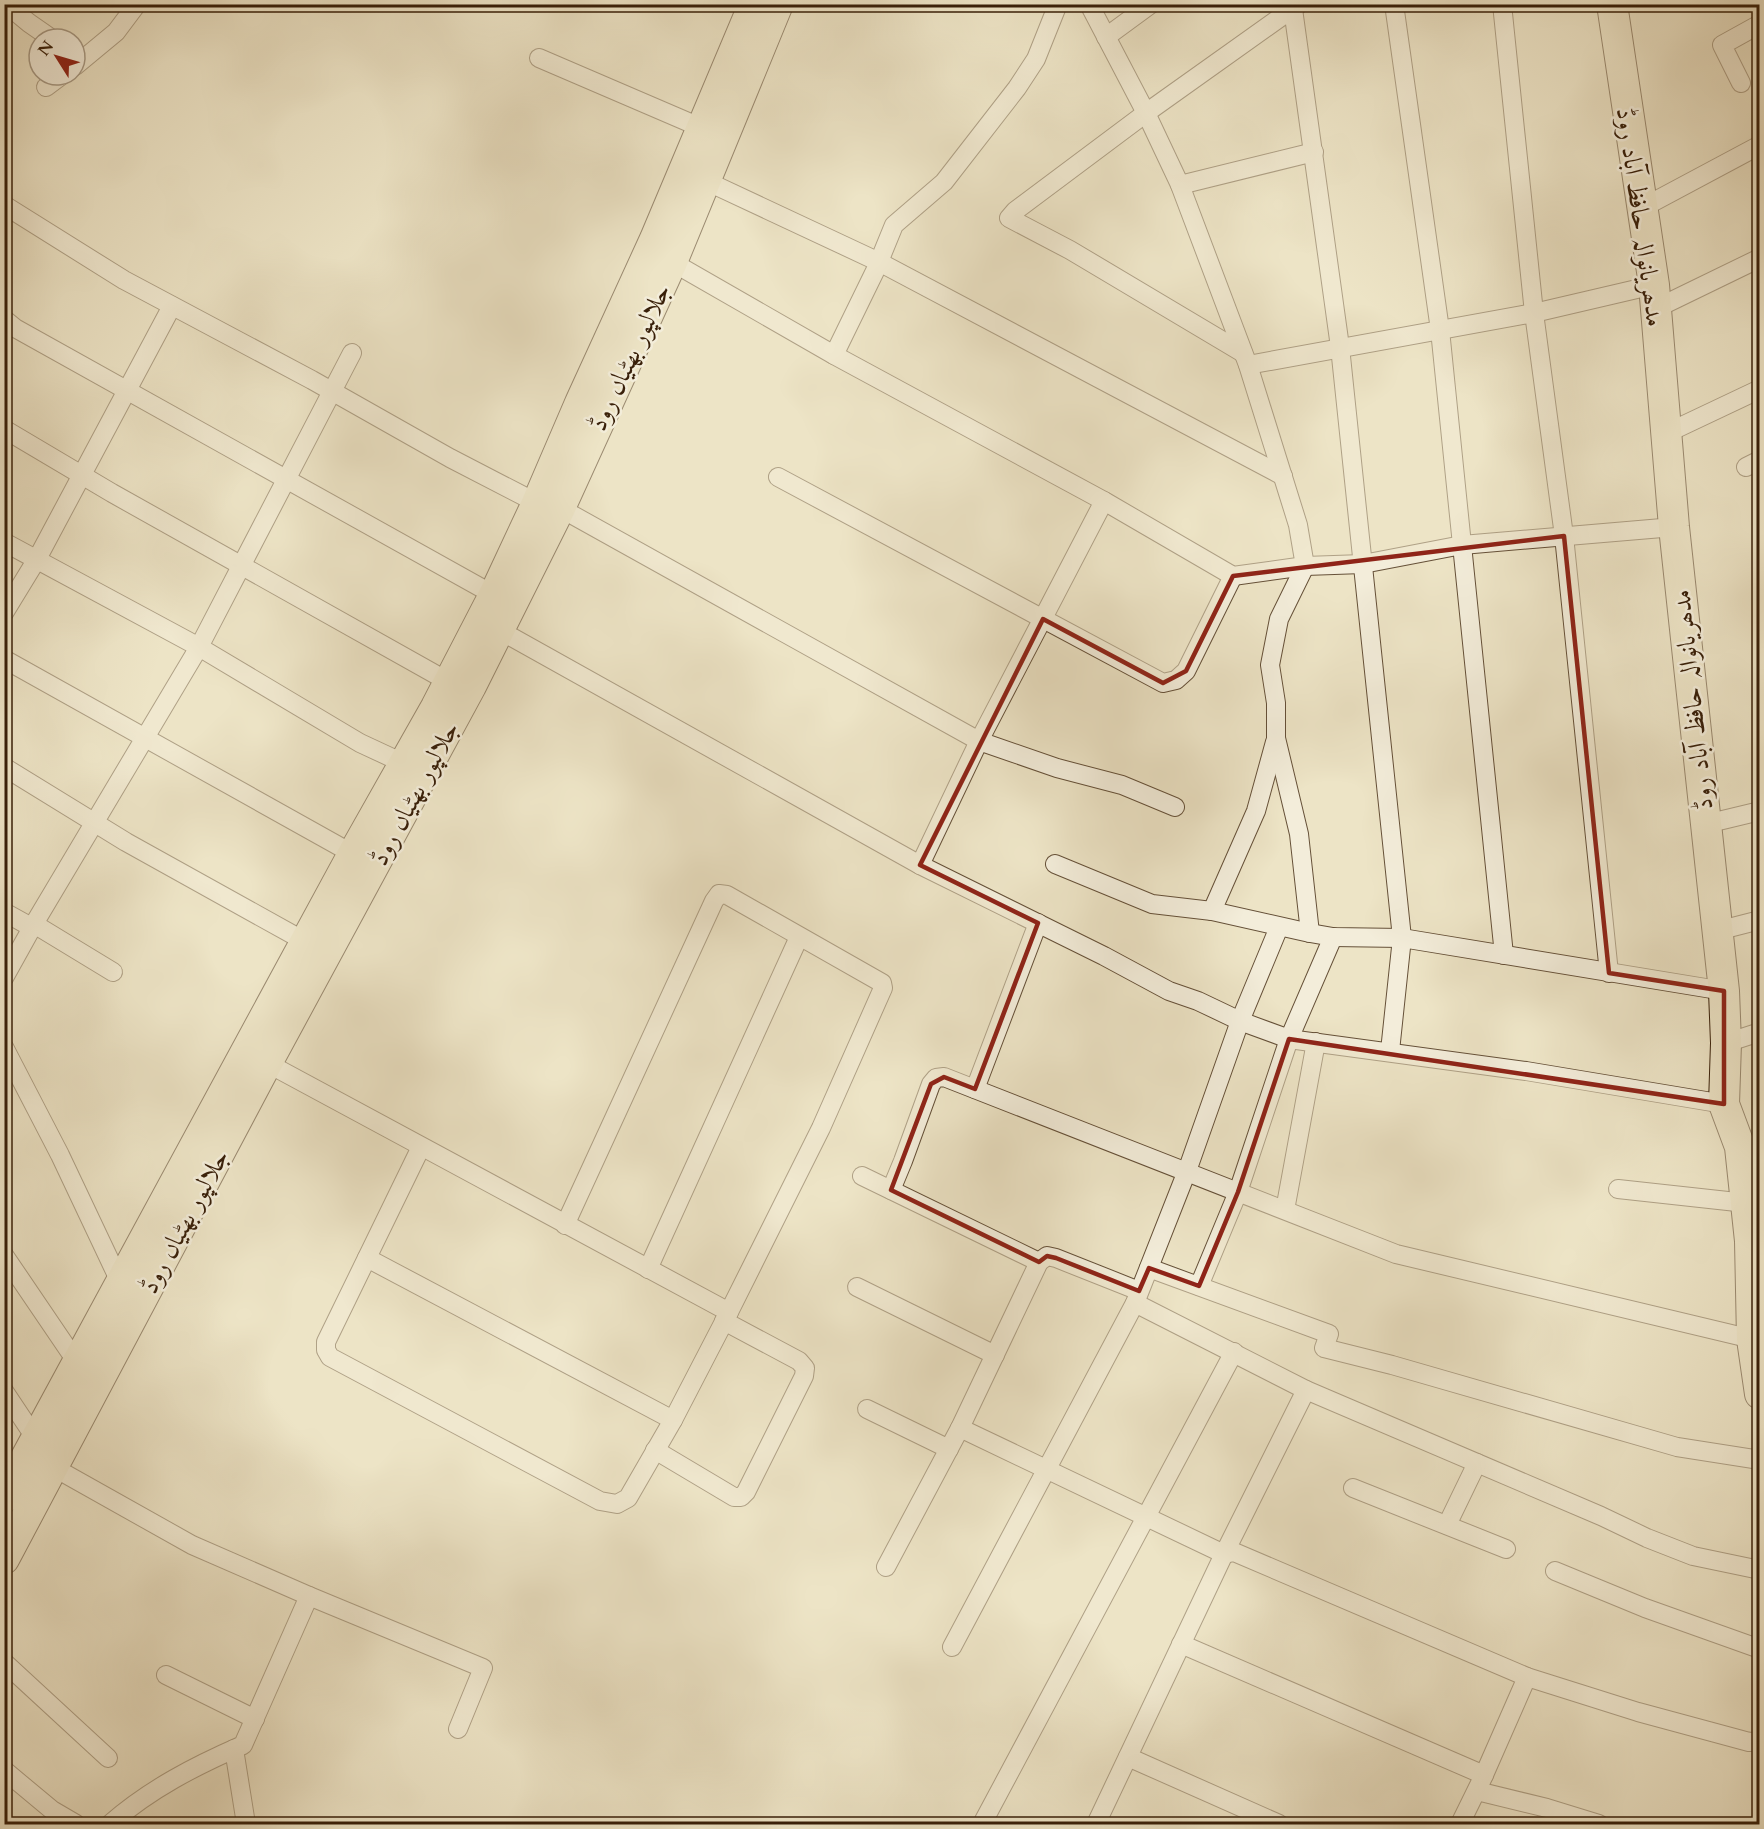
<svg xmlns="http://www.w3.org/2000/svg" width="1764" height="1829" font-family="Cardo,Amiri,serif">
<style>
.lines{fill:none;stroke-linecap:round;stroke-linejoin:round}
.street-casing{stroke:#655038;stroke-width:20}
.primary-casing{stroke:#381f09;stroke-width:32}
.street{stroke:#f3edda;stroke-width:18}
.primary{stroke:#ede4c6;stroke-width:30}
.marked{fill:none;stroke:#8f2418;stroke-width:4.5;stroke-linejoin:round}
.labels{text-anchor:middle;stroke-width:5;stroke-linejoin:round;paint-order:stroke}
.street-label{font-size:26px;fill:#381f09;stroke:#f3edda}
</style>
<rect width="100%" height="100%" fill="#ede4c6"/>
<filter id="stains"><feTurbulence type="fractalNoise" baseFrequency=".00333" numOctaves="4"/><feColorMatrix values="0 0 0 0 .2 0 0 0 0 .09 0 0 0 0 .02 0 0 0 .5 -.17"/></filter>
<radialGradient id="worn" r=".72"><stop offset=".6" stop-color="#630" stop-opacity="0"/><stop offset="1" stop-color="#630" stop-opacity=".3"/></radialGradient>
<g class="lines">
<defs>
<g id="street">
<polyline points="6,4 29,23 52,39"/>
<polyline points="1089,4 1146,113 1180,185 1248,365 1298,525 1305,566 1279,619 1270,665 1276,703 1276,738 1299,834 1310,933"/>
<polyline points="1394,4 1440,330 1504,955"/>
<polyline points="1502,4 1534,313 1564,536 1609,973"/>
<polyline points="1293,9 1340,347 1402,938 1390,1051"/>
<polyline points="1106,37 1151,4"/>
<polyline points="539,58 702,128"/>
<polyline points="75,66 116,32 137,4"/>
<polyline points="1741,83 1722,45 1760,24"/>
<polyline points="46,87 62,75"/>
<polyline points="706,181 879,262 1283,476"/>
<polyline points="1180,185 1314,152"/>
<polyline points="4,205 124,280 312,380 450,458 537,503"/>
<polyline points="1642,208 1760,145"/>
<polyline points="672,262 834,355 1104,501 1233,576 1305,566 1363,564 1462,545 1674,527"/>
<polyline points="1655,309 1760,258"/>
<polyline points="4,319 15,328 494,595"/>
<polyline points="1243,353 1070,250 1009,218 1015,211 1146,113 1299,4"/>
<polyline points="834,355 876,269 894,225 944,182 1017,88 1036,59 1058,4"/>
<polyline points="1248,365 1534,313 1654,285"/>
<polyline points="4,429 112,493 449,682"/>
<polyline points="1665,434 1760,389"/>
<polyline points="1746,467 1760,460"/>
<polyline points="778,477 1163,683 1176,680 1186,671 1233,576"/>
<polyline points="560,508 979,741 1057,768 1122,785 1175,807"/>
<polyline points="4,542 199,647 360,743 403,763"/>
<polyline points="4,613 37,559 172,306"/>
<polyline points="499,630 920,865 1104,956 1169,991 1198,1001 1240,1021 1289,1039 1526,1071 1724,1104"/>
<polyline points="4,659 353,854"/>
<polyline points="4,767 126,842 306,942"/>
<polyline points="1706,824 1760,811"/>
<polyline points="1055,864 1152,904 1212,911 1310,933 1333,937 1402,938 1724,991"/>
<polyline points="920,865 979,741 1104,501"/>
<polyline points="1212,911 1256,811 1275,742"/>
<polyline points="4,912 33,928"/>
<polyline points="34,924 113,972"/>
<polyline points="1717,931 1760,920"/>
<polyline points="4,978 34,924 199,647 352,353"/>
<polyline points="1726,1043 1760,1032"/>
<polyline points="4,1047 60,1155 121,1284"/>
<polyline points="267,1063 729,1312"/>
<polyline points="975,1089 1038,923"/>
<polyline points="421,1147 326,1342 326,1350 330,1357 600,1501 617,1504 628,1498 673,1420 729,1312 821,1128 883,988 882,983 727,895 719,894 714,901 565,1225"/>
<polyline points="862,1176 1039,1262"/>
<polyline points="1618,1189 1746,1203"/>
<polyline points="891,1190 903,1161 931,1084 936,1078 944,1077 1396,1254 1752,1339 1760,1337"/>
<polyline points="1285,1210 1316,1042"/>
<polyline points="4,1255 78,1364"/>
<polyline points="367,1258 673,1420"/>
<polyline points="1149,1268 1329,1334 1324,1348 1392,1365 1677,1447 1760,1460"/>
<polyline points="648,1269 799,937"/>
<polyline points="1199,1286 1238,1192 1289,1039 1333,937"/>
<polyline points="857,1287 995,1355"/>
<polyline points="1135,1303 1306,1390 1601,1516 1647,1538 1693,1556 1760,1570"/>
<polyline points="4,1391 36,1439"/>
<polyline points="867,1409 949,1449"/>
<polyline points="960,1428 1224,1554 1234,1552 1527,1677 1638,1712 1749,1742 1760,1741"/>
<polyline points="655,1450 734,1497 741,1497 746,1492 804,1376 805,1368 799,1361 724,1321"/>
<polyline points="53,1467 192,1545 309,1596 483,1668 458,1729"/>
<polyline points="1353,1488 1506,1549"/>
<polyline points="1447,1525 1477,1463"/>
<polyline points="886,1567 960,1428 1039,1262 1047,1256 1056,1258 1139,1291"/>
<polyline points="1555,1571 1645,1608 1760,1649"/>
<polyline points="1181,1644 1484,1775"/>
<polyline points="952,1647 1135,1303 1187,1171 1240,1021 1279,927"/>
<polyline points="4,1662 108,1758"/>
<polyline points="166,1675 255,1719"/>
<polyline points="234,1749 246,1824"/>
<polyline points="1128,1757 1279,1824"/>
<polyline points="4,1770 52,1810 76,1824"/>
<polyline points="1477,1791 1547,1808 1599,1824"/>
<path d="M110,1824C150,1789 195,1766 243,1745L309,1596"/>
<polyline points="982,1824 1234,1352"/>
<polyline points="1096,1824 1224,1554 1306,1390"/>
<polyline points="1460,1824 1484,1775 1527,1677"/>
</g>
<g id="primary">
<polyline points="1612,4 1654,285 1674,527 1724,991 1726,1043 1724,1104 1740,1147 1750,1241 1752,1339 1760,1394"/>
<polyline points="4,1498 353,854 436,707 494,595 537,503 580,403 655,239 754,4"/>
<polyline points="4,1559 267,1063 471,686 560,508 672,262 778,4"/>
</g>
</defs>
<use href="#street" class="street-casing"/>
<use href="#primary" class="primary-casing"/>
<use href="#street" class="street"/>
<use href="#primary" class="primary"/>
</g>
<path d="M0 0H1764V1829H0ZM1564,536L1609,973L1724,991V1104L1289,1039L1238,1192L1199,1286L1149,1268L1139,1291L1056,1258L1047,1256L1039,1262L891,1190L931,1084L944,1077L975,1089L1038,923L920,865L1043,619L1163,683L1186,671L1233,576Z" fill="#ede4c6" fill-opacity=".55" fill-rule="evenodd"/>
<path class="marked" d="M1564,536L1609,973L1724,991V1104L1289,1039L1238,1192L1199,1286L1149,1268L1139,1291L1056,1258L1047,1256L1039,1262L891,1190L931,1084L944,1077L975,1089L1038,923L920,865L1043,619L1163,683L1186,671L1233,576Z"/>
<g class="labels">
<g class="street-label">
<text transform="translate(1641 217) rotate(82)" y="9">مدھریانوالہ حافظ آباد روڈ</text>
<text transform="translate(629 357) rotate(-65)" y="9">جلالپور بھٹیاں روڈ</text>
<text transform="translate(1692 700) rotate(-96)" y="9">مدھریانوالہ حافظ آباد روڈ</text>
<text transform="translate(414 793) rotate(-62)" y="9">جلالپور بھٹیاں روڈ</text>
<text transform="translate(184 1221) rotate(-62)" y="9">جلالپور بھٹیاں روڈ</text>
</g>
</g>
<rect width="1764" height="1829" fill="none" stroke="#ede4c6" stroke-width="24"/>
<rect x="6" y="6" width="1752" height="1817" fill="none" stroke="#381f09" stroke-width="3"/>
<rect x="12" y="12" width="1740" height="1805" fill="none" stroke="#381f09" stroke-width="1.5"/>
<g transform="translate(57 57) rotate(307)"><circle r="28" fill="#f3edda" stroke="#a89b86" stroke-width="1.5"/>
<path d="M0-4.5L10 22L0 15L-10 22Z" fill="#8f2418"/>
<text y="-9" font-size="16" font-weight="bold" text-anchor="middle" fill="#381f09">N</text>
</g>
<rect width="100%" height="100%" filter="url(#stains)"/>
<rect width="100%" height="100%" fill="url(#worn)"/>
</svg>
